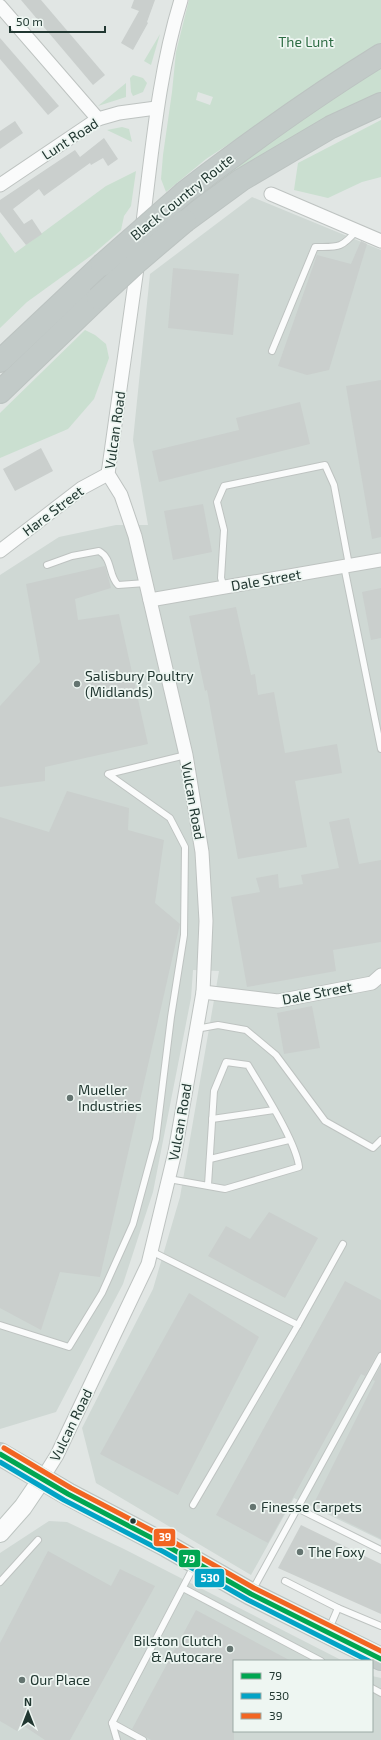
<svg xmlns="http://www.w3.org/2000/svg" width="381" height="1740" font-family="'Exo 2',sans-serif">
<style>
.built{fill:#cfd8d4}
.green{fill:#cadfd0;fill-rule:evenodd}
.building{fill:#cacfcd}
.lines{fill:none;stroke-linecap:round;stroke-linejoin:round}
.service-casing{stroke:#bec3c1;stroke-width:8}
.minor-casing{stroke:#bec3c1;stroke-width:15}
.secondary-casing{stroke:#bdc4c1;stroke-width:20}
.trunk-casing{stroke:#bcc3c1;stroke-width:24}
.service{stroke:#fafbfb;stroke-width:6}
.minor{stroke:#fafbfb;stroke-width:13}
.secondary{stroke:#fafbfb;stroke-width:18}
.trunk{stroke:#c2cac8;stroke-width:22}
.trunk-bridge-casing{stroke:#bcc3c1;stroke-width:24;stroke-linecap:butt}
.trunk-bridge{stroke:#c2cac8;stroke-width:22}
.bus-1-casing{stroke:#eef6f2;stroke-width:8}
.bus-2-casing{stroke:#eef6f2;stroke-width:8}
.bus-3-casing{stroke:#eef6f2;stroke-width:8}
.bus-1{stroke:#00a651;stroke-width:5}
.bus-2{stroke:#02a3c6;stroke-width:5}
.bus-3{stroke:#f26522;stroke-width:5}
.poi-dot{fill:#647470;stroke:#eef6f2;stroke-width:1.5}
.bus-dot{fill:#213731;stroke:#eef6f2;stroke-width:1.5}
.labels{text-anchor:middle;stroke-width:3.5;stroke-linejoin:round;paint-order:stroke}
.park-label{font-size:14px;fill:#2d6c43;stroke:#eef6f2}
.street-label{font-size:14px;fill:#213731;stroke:#eef6f2}
.poi-label{font-size:14px;fill:#213731;stroke:#eef6f2;text-anchor:start}
.line-badge{stroke:#eef6f2;stroke-width:1.5}
.badge-label{font-size:11px;text-anchor:middle;font-weight:bold;fill:#fff}
</style>
<rect width="100%" height="100%" fill="#e1e6e4"/>
<g class="built">
<polygon points="252,197 381,250 381,1540 294,1498 251,1575 96,1483 82,1428 153,1289 180,1197 219,971 193,970 191,998 153,1192 123,1284 56,1412 0,1429 0,575 59,537 116,525 148,525 133,440 150,274"/>
<polygon points="49,1521 67,1522 124,1549 343,1661 234,1661 234,1731 372,1731 372,1676 381,1678 381,1740 0,1740 0,1553"/>
</g>
<g class="green">
<path d="M189,0H381V44L206,159L166,192L161,179L163,155L172,92L176,52ZM198,92L213,97L210,105L196,100Z"/>
<polygon points="160,34 151,65 144,61"/>
<polygon points="381,64 381,96 174,220 174,211 324,101"/>
<polygon points="133,75 143,78 147,83 143,92 133,96 131,92 130,78"/>
<polygon points="126,83 126,97 98,106"/>
<polygon points="381,120 381,177 362,182 328,198 294,190 298,163"/>
<polygon points="122,127 129,129 132,142 107,130"/>
<polygon points="136,171 131,206 124,216 121,230 92,255 27,302 0,328 0,232 15,253 106,186"/>
<polygon points="85,330 95,335 106,344 109,358 94,399 68,429 0,458 0,413"/>
</g>
<g class="building">
<polygon points="21,0 41,0 105,75 93,85"/>
<polygon points="134,0 155,0 147,22 148,23 133,50 121,43 139,11 131,8"/>
<polygon points="0,38 59,106 48,115 0,59"/>
<polygon points="15,121 23,133 0,149 0,131"/>
<polygon points="104,138 118,159 108,166 103,158 91,165 90,163 44,196 39,189 13,209 24,224 32,219 42,234 26,245 0,212 0,200 75,150 80,157"/>
<polygon points="361,241 367,244 329,370 307,375 278,366 317,255 351,264"/>
<polygon points="173,268 239,274 233,335 168,328"/>
<polygon points="381,380 381,537 372,539 346,386"/>
<polygon points="300,402 310,444 159,482 152,451 239,430 236,418"/>
<polygon points="41,448 53,471 15,491 3,469"/>
<polygon points="203,504 212,552 173,560 164,511"/>
<polygon points="105,566 111,588 75,599 78,620 119,614 148,744 45,767 45,781 0,787 0,706 40,662 26,584"/>
<polygon points="381,588 381,638 371,640 362,592"/>
<polygon points="236,607 251,675 255,674 258,695 274,692 285,753 337,744 342,773 295,781 307,847 238,859 207,690 205,691 189,616"/>
<polygon points="67,791 129,808 128,830 164,840 155,903 180,924 100,1277 60,1272 41,1330 0,1308 0,817 49,832"/>
<polygon points="349,818 359,864 381,860 381,942 333,950 336,971 247,987 231,897 260,892 256,878 278,874 279,888 303,884 301,875 339,868 329,822"/>
<polygon points="312,1006 320,1048 284,1054 277,1013"/>
<polygon points="269,1212 318,1238 285,1298 208,1256 226,1226 250,1239"/>
<polygon points="345,1281 381,1300 381,1352 377,1354 365,1376 361,1374 268,1543 216,1515"/>
<polygon points="189,1293 259,1337 178,1495 100,1454"/>
<polygon points="381,1365 381,1539 313,1505 375,1381 373,1380"/>
<polygon points="301,1525 381,1564 381,1614 278,1568"/>
<polygon points="48,1551 111,1586 120,1569 155,1586 70,1740 45,1740 21,1724 17,1731 0,1721 0,1643"/>
<polygon points="196,1610 291,1661 234,1661 234,1740 151,1740 132,1729"/>
</g>
<g class="lines">
<defs>
<g id="service">
<path d="M272,351L315,247C338,247 341,249 357,230"/>
<path d="M47,565L72,556L99,551C113,559 108,575 118,585L146,583"/>
<polyline points="344,566 381,749"/>
<polyline points="224,587 221,578 224,530 217,502 224,486 325,465 334,485 349,565"/>
<polyline points="196,1029 218,1025 246,1030 276,1055 325,1121 373,1148 381,1140"/>
<polyline points="212,1119 274,1110"/>
<polyline points="210,1159 289,1140"/>
<path d="M169,1179L225,1189L299,1167C296,1141 262,1089 248,1065L226,1062L214,1091L208,1185"/>
<polyline points="151,1251 298,1325 343,1244"/>
<polyline points="0,1325 69,1347 102,1293 133,1224 156,1139 171,1017 184,935 185,847 170,818 108,774 186,755"/>
<polyline points="193,1505 298,1325"/>
<polyline points="297,1508 381,1550"/>
<polyline points="285,1581 338,1608 329,1629"/>
<polyline points="0,1582 38,1540"/>
<polyline points="183,1588 321,1661"/>
<polyline points="252,1591 381,1356"/>
<polyline points="338,1608 381,1626"/>
<polyline points="372,1688 381,1693"/>
<polyline points="112,1723 143,1740"/>
<polyline points="117,1740 112,1723 194,1566"/>
</g>
<g id="minor">
<polyline points="0,6 98,119"/>
<polyline points="0,185 98,119 119,113 156,108"/>
<polyline points="271,194 381,241"/>
<path d="M142,230C152,153 158,74 181,0"/>
<polyline points="0,551 82,488 108,474"/>
<polyline points="150,600 381,560"/>
<polyline points="203,992 278,1001 372,983 381,975"/>
<polyline points="42,1479 57,1455 148,1264 175,1152 203,992 206,921 202,852 186,755 135,536 121,495 108,474 138,261"/>
</g>
<polyline id="secondary" points="0,1533 23,1507 42,1479"/>
<g id="trunk">
<path d="M185,192C249,143 313,97 381,55"/>
<polyline points="185,221 241,180 331,127 381,104"/>
<polyline points="0,361 102,265"/>
<polyline points="0,392 98,298"/>
<polyline points="0,1454 68,1494 167,1546 251,1594 381,1659"/>
</g>
</defs>
<use href="#service" class="service-casing"/>
<use href="#minor" class="minor-casing"/>
<use href="#secondary" class="secondary-casing"/>
<use href="#trunk" class="trunk-casing"/>
<use href="#service" class="service"/>
<use href="#minor" class="minor"/>
<use href="#secondary" class="secondary"/>
<use href="#trunk" class="trunk"/>
<defs>
<g id="trunk-bridge">
<polyline points="102,265 185,192"/>
<polyline points="98,298 138,261 185,221"/>
</g>
</defs>
<use href="#trunk-bridge" class="trunk-bridge-casing"/>
<use href="#trunk-bridge" class="trunk-bridge"/>
<defs>
<polyline id="bus-1" points="0,1454 68,1494 167,1546 251,1594 381,1659"/>
<polyline id="bus-2" points="0,1462 64,1500 164,1552 248,1600 369,1661"/>
<polyline id="bus-3" points="4,1448 71,1488 170,1540 254,1588 381,1651"/>
</defs>
<use href="#bus-1" class="bus-1-casing"/>
<use href="#bus-2" class="bus-2-casing"/>
<use href="#bus-3" class="bus-3-casing"/>
<use href="#bus-1" class="bus-1"/>
<use href="#bus-2" class="bus-2"/>
<use href="#bus-3" class="bus-3"/>
</g>
<g class="poi-dot">
<circle cx="77" cy="684" r="4"/>
<circle cx="70" cy="1098" r="4"/>
<circle cx="253" cy="1507" r="4"/>
<circle cx="300" cy="1552" r="4"/>
<circle cx="230" cy="1649" r="4"/>
<circle cx="22" cy="1680" r="4"/>
</g>
<circle class="bus-dot" cx="133" cy="1521" r="3.5"/>
<g class="labels">
<g class="park-label">
<text x="306" y="47">The Lunt</text>
</g>
<g class="street-label">
<text transform="translate(70 139) rotate(-33)" y="5">Lunt Road</text>
<text transform="translate(182 197) rotate(-39)" y="5">Black Country Route</text>
<text transform="translate(115 430) rotate(-82)" y="5">Vulcan Road</text>
<text transform="translate(53 511) rotate(-37)" y="5">Hare Street</text>
<text transform="translate(266 580) rotate(-10)" y="5">Dale Street</text>
<text transform="translate(193 801) rotate(80)" y="5">Vulcan Road</text>
<text transform="translate(317 993) rotate(-11)" y="5">Dale Street</text>
<text transform="translate(180 1122) rotate(-80)" y="5">Vulcan Road</text>
<text transform="translate(71 1425) rotate(-64)" y="5">Vulcan Road</text>
</g>
<g class="poi-label">
<text x="85" y="681">Salisbury Poultry<tspan x="85" dy="16">(Midlands)</tspan></text>
<text x="78" y="1095">Mueller<tspan x="78" dy="16">Industries</tspan></text>
<text x="261" y="1512">Finesse Carpets</text>
<text x="308" y="1557">The Foxy</text>
<text x="222" y="1646" text-anchor="end">Bilston Clutch<tspan x="222" dy="16">&amp; Autocare</tspan></text>
<text x="30" y="1685">Our Place</text>
</g>
</g>
<g class="line-badge">
<rect x="153" y="1528" width="23" height="19" rx="4" fill="#f26522"/>
<rect x="178" y="1549" width="23" height="19" rx="4" fill="#00a651"/>
<rect x="194" y="1568" width="31" height="20" rx="4" fill="#02a3c6"/>
</g>
<g class="badge-label">
<text x="165" y="1541">39</text>
<text x="189" y="1563">79</text>
<text x="210" y="1582">530</text>
</g>
<rect x="233" y="1660" width="140" height="72" fill="#eef6f2" stroke="#9caaa5"/>
<rect x="241" y="1673" width="20" height="6" fill="#00a651" stroke="#9caaa5"/>
<text x="269" y="1680" font-size="12" fill="#213731">79</text>
<rect x="241" y="1693" width="20" height="6" fill="#02a3c6" stroke="#9caaa5"/>
<text x="269" y="1700" font-size="12" fill="#213731">530</text>
<rect x="241" y="1713" width="20" height="6" fill="#f26522" stroke="#9caaa5"/>
<text x="269" y="1720" font-size="12" fill="#213731">39</text>
<g transform="translate(28 1712)" stroke="#eef6f2" stroke-width="3" paint-order="stroke">
<path d="M0-3L7 15L0 10L-7 15Z" fill="#213731"/>
<text y="-6" font-size="11" font-weight="bold" text-anchor="middle" fill="#213731">N</text>
</g>
<path d="M10 26v6h95v-6" fill="none" stroke="#213731" stroke-width="2"/>
<text x="16" y="26" font-size="12" fill="#213731" stroke="#eef6f2" stroke-width="3" paint-order="stroke">50 m</text>
</svg>
